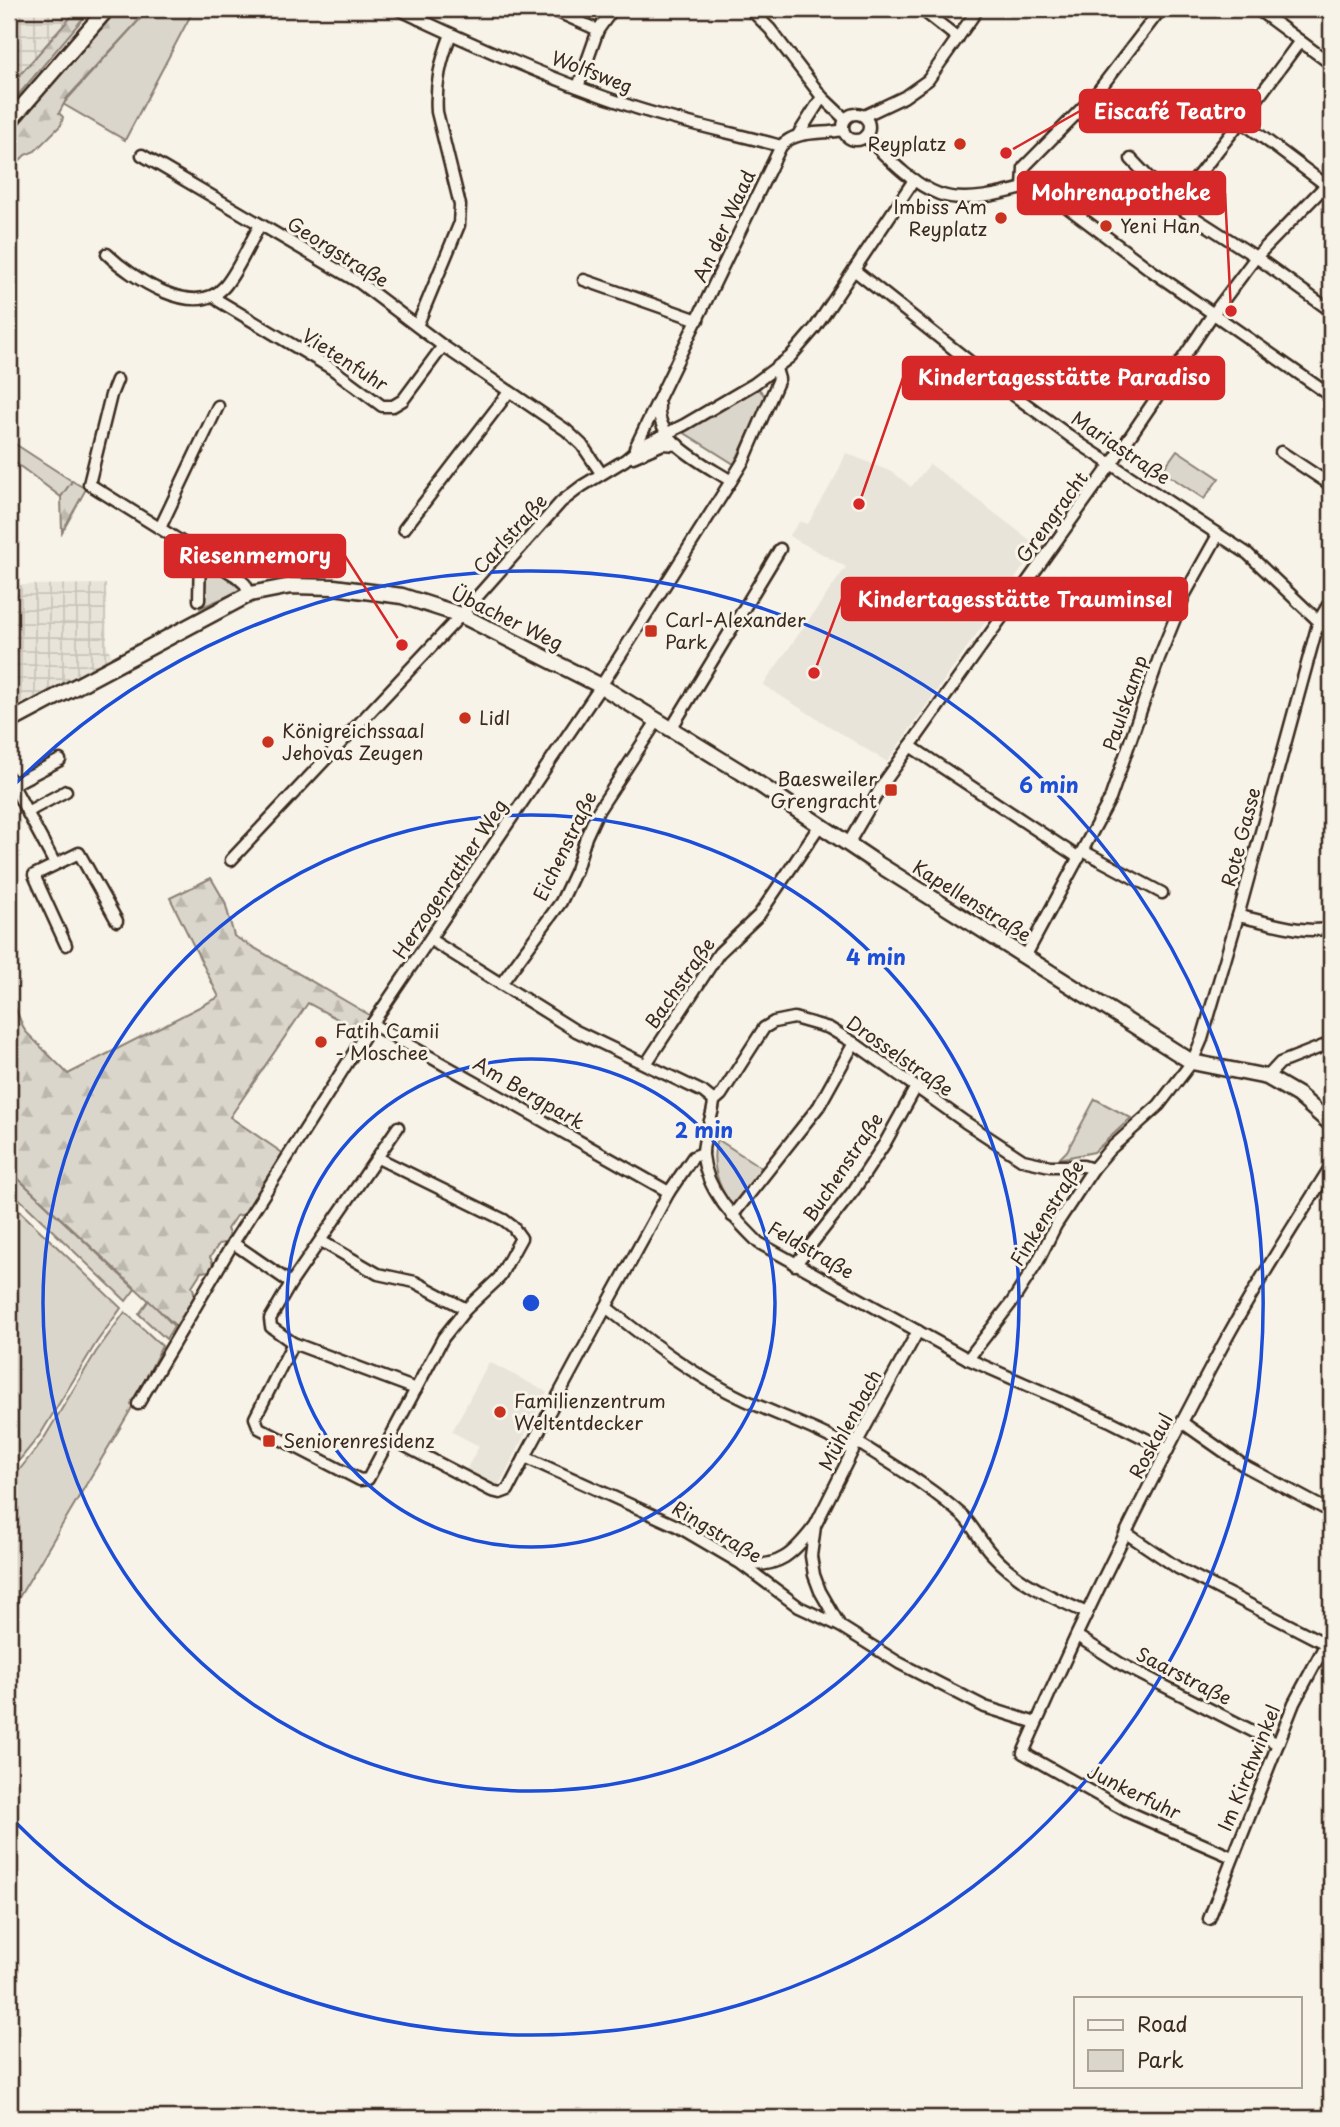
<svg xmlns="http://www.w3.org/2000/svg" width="1340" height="2127" font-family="'Playpen Sans',sans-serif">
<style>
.built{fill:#e9e4d9}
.industrial{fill:url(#industrial-grid)}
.green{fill:#dbd6cb;stroke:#8b8074;stroke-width:2}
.forest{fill:url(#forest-firs);stroke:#8b8074;stroke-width:2}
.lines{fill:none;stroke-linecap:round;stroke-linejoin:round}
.street-casing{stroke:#3b2a1e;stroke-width:15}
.secondary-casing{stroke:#3b2a1e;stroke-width:19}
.street{stroke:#f7f3e8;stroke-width:10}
.secondary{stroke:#f7f3e8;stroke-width:14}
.ring{fill:none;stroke:#1d4ed8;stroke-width:3.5}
.poi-dot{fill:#c8321e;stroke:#f7f3e8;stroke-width:2.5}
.labels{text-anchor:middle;stroke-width:6;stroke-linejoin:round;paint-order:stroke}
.street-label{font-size:19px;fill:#3b2a1e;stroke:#f7f3e8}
.poi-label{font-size:19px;fill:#3b2a1e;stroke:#f7f3e8;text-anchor:start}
.centre{fill:#1d4ed8;stroke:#f7f3e8;stroke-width:3.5}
.ring-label{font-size:21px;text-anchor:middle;font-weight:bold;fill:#1d4ed8;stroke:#f7f3e8;stroke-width:6;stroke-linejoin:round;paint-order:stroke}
.leader{fill:none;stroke:#d62828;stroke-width:2.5}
.callout-dot{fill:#d62828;stroke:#f7f3e8;stroke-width:2.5}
.callout{fill:#d62828;stroke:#d62828;stroke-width:2.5}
.callout-label{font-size:21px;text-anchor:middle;font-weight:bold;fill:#fff}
</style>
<defs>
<pattern id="industrial-grid" width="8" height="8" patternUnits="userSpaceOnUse" patternTransform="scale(1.75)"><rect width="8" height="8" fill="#e9e4d9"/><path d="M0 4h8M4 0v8" fill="none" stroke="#c9c4ba"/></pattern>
<pattern id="forest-firs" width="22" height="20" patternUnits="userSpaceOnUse" patternTransform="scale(1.75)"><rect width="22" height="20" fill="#dbd6cb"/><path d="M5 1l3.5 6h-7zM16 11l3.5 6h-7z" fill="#bdb8ae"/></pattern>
</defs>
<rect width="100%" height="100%" fill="#f7f3e8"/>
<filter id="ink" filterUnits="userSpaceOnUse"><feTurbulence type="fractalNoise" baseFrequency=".0143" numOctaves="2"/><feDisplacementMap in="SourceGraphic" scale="14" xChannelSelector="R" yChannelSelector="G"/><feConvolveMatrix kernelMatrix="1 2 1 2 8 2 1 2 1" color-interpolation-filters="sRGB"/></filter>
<g filter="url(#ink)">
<g class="built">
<polygon points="846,453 894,473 911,487 930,464 1038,546 887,762 763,685 846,567 789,536 800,521 808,524 837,474"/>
<polygon points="489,1362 547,1392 497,1489 465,1472 479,1446 452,1432"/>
</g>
<g class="industrial">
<polygon points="9,9 78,9 9,87"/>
<polygon points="9,582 15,585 106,584 107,646 113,658 23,703 9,706"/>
</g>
<g class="green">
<polygon points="149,9 194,9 125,140 63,104"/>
<polygon points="560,9 608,9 597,25"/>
<polygon points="758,388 765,396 763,404 734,464 683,432"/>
<polygon points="9,440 72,481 61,497 9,458"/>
<polygon points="1177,450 1219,478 1204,499 1162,471"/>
<polygon points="201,558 242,590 200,608"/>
<polygon points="1095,1099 1131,1118 1094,1152 1059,1159 1067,1151"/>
<path d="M717,1139L765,1170L739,1203L733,1206C717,1187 710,1162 717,1139Z"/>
<polygon points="9,1170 135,1289 126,1301 9,1189"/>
<polygon points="9,1201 121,1308 96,1343 40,1435 9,1473"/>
<polygon points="149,1300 174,1326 166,1339 139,1314"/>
<polygon points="125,1312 162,1346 130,1411 9,1614 9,1483 43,1440 96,1352"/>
</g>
<g class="forest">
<polygon points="78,9 91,9 9,106 9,87"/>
<polygon points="116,9 149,9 67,98 59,113 63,117 61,125 35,151 25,155 9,172 9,131"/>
<polygon points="72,481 86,489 62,532 61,497"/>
<path d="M211,878L225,902L234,936L373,1017L363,1033L308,1003L230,1117L284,1154L246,1214L236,1216L227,1229L231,1238L229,1242L219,1244L210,1257L214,1266L211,1271L201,1272L192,1286C200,1302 186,1315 178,1328L9,1170V994L25,1031L68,1074L219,997L170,898Z"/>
</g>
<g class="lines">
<defs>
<g id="street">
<path d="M398,9C475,46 555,81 636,108C683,123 733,133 781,146"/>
<polyline points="551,9 598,30"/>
<polyline points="750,9 770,29 822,97 845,119"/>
<polyline points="921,9 958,38"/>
<polyline points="1257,9 1331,64"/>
<polyline points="419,19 426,9"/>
<polyline points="578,87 598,30 613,9"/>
<circle cx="856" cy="127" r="13"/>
<polyline points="864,116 904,97 928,80 978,9"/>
<polyline points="1241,121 1326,185"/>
<polyline points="798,135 822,97"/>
<path d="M865,136C887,157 910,183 939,194C966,204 1005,193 1031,186H1039L1152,271L1331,396"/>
<polyline points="142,155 360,283 443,346 566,430 582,445 601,473"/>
<polyline points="1131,159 1175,205 1256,257 1331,311"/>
<polyline points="1023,188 1024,167 1095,95 1161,9"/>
<polyline points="1175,205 1241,121 1300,41"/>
<path d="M107,254C131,277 195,321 225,286C239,269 249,244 260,225"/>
<polyline points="854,270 989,377 1082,445 1248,554 1331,633"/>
<polyline points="584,280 698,320"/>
<polyline points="214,295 219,301 331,368 382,406 393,406 403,400 443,346"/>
<path d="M417,326L459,225L460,205L437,112C435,84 441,60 451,34"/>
<polyline points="117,380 111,395 89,484 236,576 245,584 250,594"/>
<path d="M659,405C655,442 705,464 731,481"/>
<path d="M635,448L781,146C797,129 822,135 843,130"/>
<polyline points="1281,452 1331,485"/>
<polyline points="633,457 663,444 678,445"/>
<polyline points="160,528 218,406"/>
<polyline points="404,529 509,392"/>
<polyline points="199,600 200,553"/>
<polyline points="671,729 780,549"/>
<polyline points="910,746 1079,858"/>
<polyline points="9,778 55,864"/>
<polyline points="12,785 60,760"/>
<polyline points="27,812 66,791"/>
<polyline points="848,844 883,784 1112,463 1213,314 1256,257 1331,180"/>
<polyline points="1083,851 1162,893"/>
<polyline points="231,860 461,615 561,502 582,486 625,460 643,445 684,425 754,384 790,357 815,328 914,180"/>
<path d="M1238,916C1266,921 1302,935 1331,928"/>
<polyline points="431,940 576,1031 703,1092 714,1101"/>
<polyline points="66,945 34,875 79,853 117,921"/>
<polyline points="1025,957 1110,799 1159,658 1185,594 1218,535"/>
<polyline points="501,984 561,902 576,870 586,837 598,811 657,721"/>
<polyline points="372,1024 669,1192"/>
<polyline points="646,1064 719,953 759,915 820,825"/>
<polyline points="1267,1077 1280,1063 1331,1043"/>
<path d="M714,1101C713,1119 702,1138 703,1155C706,1191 735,1219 759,1243L968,1359L1112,1422L1168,1450"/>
<polyline points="714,1101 721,1095 764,1028 774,1022 794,1018 829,1028 854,1043 965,1122 1023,1160 1050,1166 1083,1166 1093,1169"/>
<polyline points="398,1127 291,1283 270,1319 271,1327 293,1343 416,1389"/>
<polyline points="732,1216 819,1106 854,1043"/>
<polyline points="321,1241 378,1274 415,1282 466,1309"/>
<polyline points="233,1243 291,1283"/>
<polyline points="795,1265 854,1190 885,1143 916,1087"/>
<polyline points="606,1307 669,1192 693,1157 703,1153"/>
<polyline points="293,1343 255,1418 259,1428 360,1480 368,1479 443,1338 466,1309 499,1278 521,1238 513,1227 504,1220 378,1158"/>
<polyline points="968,1359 1012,1302 1037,1263 1056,1225 1093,1169 1109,1150 1159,1105 1192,1062 1202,1039 1238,916 1319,620 1331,600"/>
<polyline points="138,1404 233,1243 372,1024 601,686 731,481 744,460 779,379 776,369"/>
<polyline points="1183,1423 1243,1465 1331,1512"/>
<polyline points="390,1438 492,1491 500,1493 508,1490 525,1457"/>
<path d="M857,1442C893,1465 931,1487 963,1516C974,1527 981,1543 992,1554C1018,1583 1053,1598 1087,1613"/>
<path d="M853,1450C819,1429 782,1417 745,1400C694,1376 650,1342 606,1307L525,1457L677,1526L740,1563L799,1607L840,1626L899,1663L985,1707L1036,1723"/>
<polyline points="1126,1533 1178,1568 1326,1644"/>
<path d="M743,1564C779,1569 794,1553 814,1527"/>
<polyline points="840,1626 820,1591 814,1575 811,1556 815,1526 857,1442 918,1331"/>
<polyline points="1077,1636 1121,1664 1278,1744"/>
<path d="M1232,1857L1126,1811L1023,1753C1084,1614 1152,1476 1224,1343C1257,1282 1295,1224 1331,1166"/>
<polyline points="1209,1919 1294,1703 1331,1634"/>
</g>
<g id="secondary">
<polyline points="9,122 107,9"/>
<polyline points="9,722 250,594 291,586 334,587 402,596 461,615 601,686 741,772 878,864 1192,1062 1267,1077 1298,1095 1331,1124"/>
</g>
</defs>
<use href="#street" class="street-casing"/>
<use href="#secondary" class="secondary-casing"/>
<use href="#street" class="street"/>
<use href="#secondary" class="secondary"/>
</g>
</g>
<g class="ring">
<circle cx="531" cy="1303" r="244"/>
<circle cx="531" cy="1303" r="488"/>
<path d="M9 790A732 732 0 1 1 9 1816"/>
</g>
<g class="poi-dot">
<circle cx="960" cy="144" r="7"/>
<circle cx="1001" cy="218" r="7"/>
<circle cx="1106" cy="226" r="7"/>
<rect x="644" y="624" width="14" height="14" rx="3.5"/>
<circle cx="465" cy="718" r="7"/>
<circle cx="268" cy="742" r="7"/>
<rect x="884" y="783" width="14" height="14" rx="3.5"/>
<circle cx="321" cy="1042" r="7"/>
<circle cx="500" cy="1412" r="7"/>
<rect x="262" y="1434" width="14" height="14" rx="3.5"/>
</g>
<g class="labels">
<g class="street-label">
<text transform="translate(592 72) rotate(21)" y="7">Wolfsweg</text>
<text transform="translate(724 226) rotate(-65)" y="7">An der Waad</text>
<text transform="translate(338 252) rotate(32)" y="7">Georgstraße</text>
<text transform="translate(345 360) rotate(33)" y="7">Vietenfuhr</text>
<text transform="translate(1121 448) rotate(34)" y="7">Mariastraße</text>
<text transform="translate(1052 517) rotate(-54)" y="7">Grengracht</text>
<text transform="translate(510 534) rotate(-48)" y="7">Carlstraße</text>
<text transform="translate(507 618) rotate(26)" y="7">Übacher Weg</text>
<text transform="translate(1125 703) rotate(-71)" y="7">Paulskamp</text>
<text transform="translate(1241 837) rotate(-75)" y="7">Rote Gasse</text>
<text transform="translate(565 846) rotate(-64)" y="7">Eichenstraße</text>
<text transform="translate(450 879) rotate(-56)" y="7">Herzogenrather Weg</text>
<text transform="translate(972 901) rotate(32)" y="7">Kapellenstraße</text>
<text transform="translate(680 983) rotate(-55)" y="7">Bachstraße</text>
<text transform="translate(900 1056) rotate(35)" y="7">Drosselstraße</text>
<text transform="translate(529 1093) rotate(30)" y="7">Am Bergpark</text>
<text transform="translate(843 1167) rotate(-56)" y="7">Buchenstraße</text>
<text transform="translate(1047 1213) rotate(-58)" y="7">Finkenstraße</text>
<text transform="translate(811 1250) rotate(30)" y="7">Feldstraße</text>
<text transform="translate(850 1420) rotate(-62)" y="7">Mühlenbach</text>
<text transform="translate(1151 1446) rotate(-62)" y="7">Roskaul</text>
<text transform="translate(717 1532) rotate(31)" y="7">Ringstraße</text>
<text transform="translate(1184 1676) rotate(27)" y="7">Saarstraße</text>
<text transform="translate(1249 1768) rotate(-68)" y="7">Im Kirchwinkel</text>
<text transform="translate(1134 1792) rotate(26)" y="7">Junkerfuhr</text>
</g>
<g class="poi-label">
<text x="946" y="151" text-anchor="end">Reyplatz</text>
<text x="987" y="214" text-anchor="end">Imbiss Am<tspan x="987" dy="22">Reyplatz</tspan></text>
<text x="1120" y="233">Yeni Han</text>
<text x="665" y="627">Carl-Alexander<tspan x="665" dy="22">Park</tspan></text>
<text x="479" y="725">Lidl</text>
<text x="282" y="738">Königreichssaal<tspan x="282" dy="22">Jehovas Zeugen</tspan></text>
<text x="877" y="786" text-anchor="end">Baesweiler<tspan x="877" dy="22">Grengracht</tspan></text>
<text x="335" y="1038">Fatih Camii<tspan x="335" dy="22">- Moschee</tspan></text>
<text x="514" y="1408">Familienzentrum<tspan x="514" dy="22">Weltentdecker</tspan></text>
<text x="283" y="1448">Seniorenresidenz</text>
</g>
</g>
<circle cx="531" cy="1303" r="10" class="centre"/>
<g class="ring-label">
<text x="1049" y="793">6 min</text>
<text x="876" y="965">4 min</text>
<text x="704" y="1138">2 min</text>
</g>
<path class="leader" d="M1006 153L1080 111M1231 311L1225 193M859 504L903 378M402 645L345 556M814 673L842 599"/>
<g class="callout-dot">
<circle cx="1006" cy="153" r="7"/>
<circle cx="1231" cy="311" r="7"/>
<circle cx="859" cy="504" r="7"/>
<circle cx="402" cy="645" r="7"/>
<circle cx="814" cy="673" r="7"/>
</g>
<g class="callout">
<rect x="1080" y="90" width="180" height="42" rx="7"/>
<rect x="1018" y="172" width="207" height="42" rx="7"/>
<rect x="903" y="357" width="321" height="42" rx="7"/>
<rect x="165" y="535" width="180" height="42" rx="7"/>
<rect x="842" y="578" width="345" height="42" rx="7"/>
</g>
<g class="callout-label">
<text x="1170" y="119">Eiscafé Teatro</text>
<text x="1121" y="200">Mohrenapotheke</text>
<text x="1064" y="385">Kindertagesstätte Paradiso</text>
<text x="255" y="563">Riesenmemory</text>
<text x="1015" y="607">Kindertagesstätte Trauminsel</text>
</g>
<rect width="1340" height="2127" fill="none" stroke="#f7f3e8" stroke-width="35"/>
<rect x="18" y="18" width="1305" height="2092" fill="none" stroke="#3b2a1e" stroke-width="2.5" filter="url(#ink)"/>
<rect x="1074" y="1997" width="228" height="91" fill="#f7f3e8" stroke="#aca397" stroke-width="2"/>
<rect x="1088" y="2020" width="35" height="10" fill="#f7f3e8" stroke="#aca397" stroke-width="2"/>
<text x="1137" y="2032" font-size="21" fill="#3b2a1e">Road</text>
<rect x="1088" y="2050" width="35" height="21" fill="#dbd6cb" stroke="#aca397" stroke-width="2"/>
<text x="1137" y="2068" font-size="21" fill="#3b2a1e">Park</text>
</svg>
